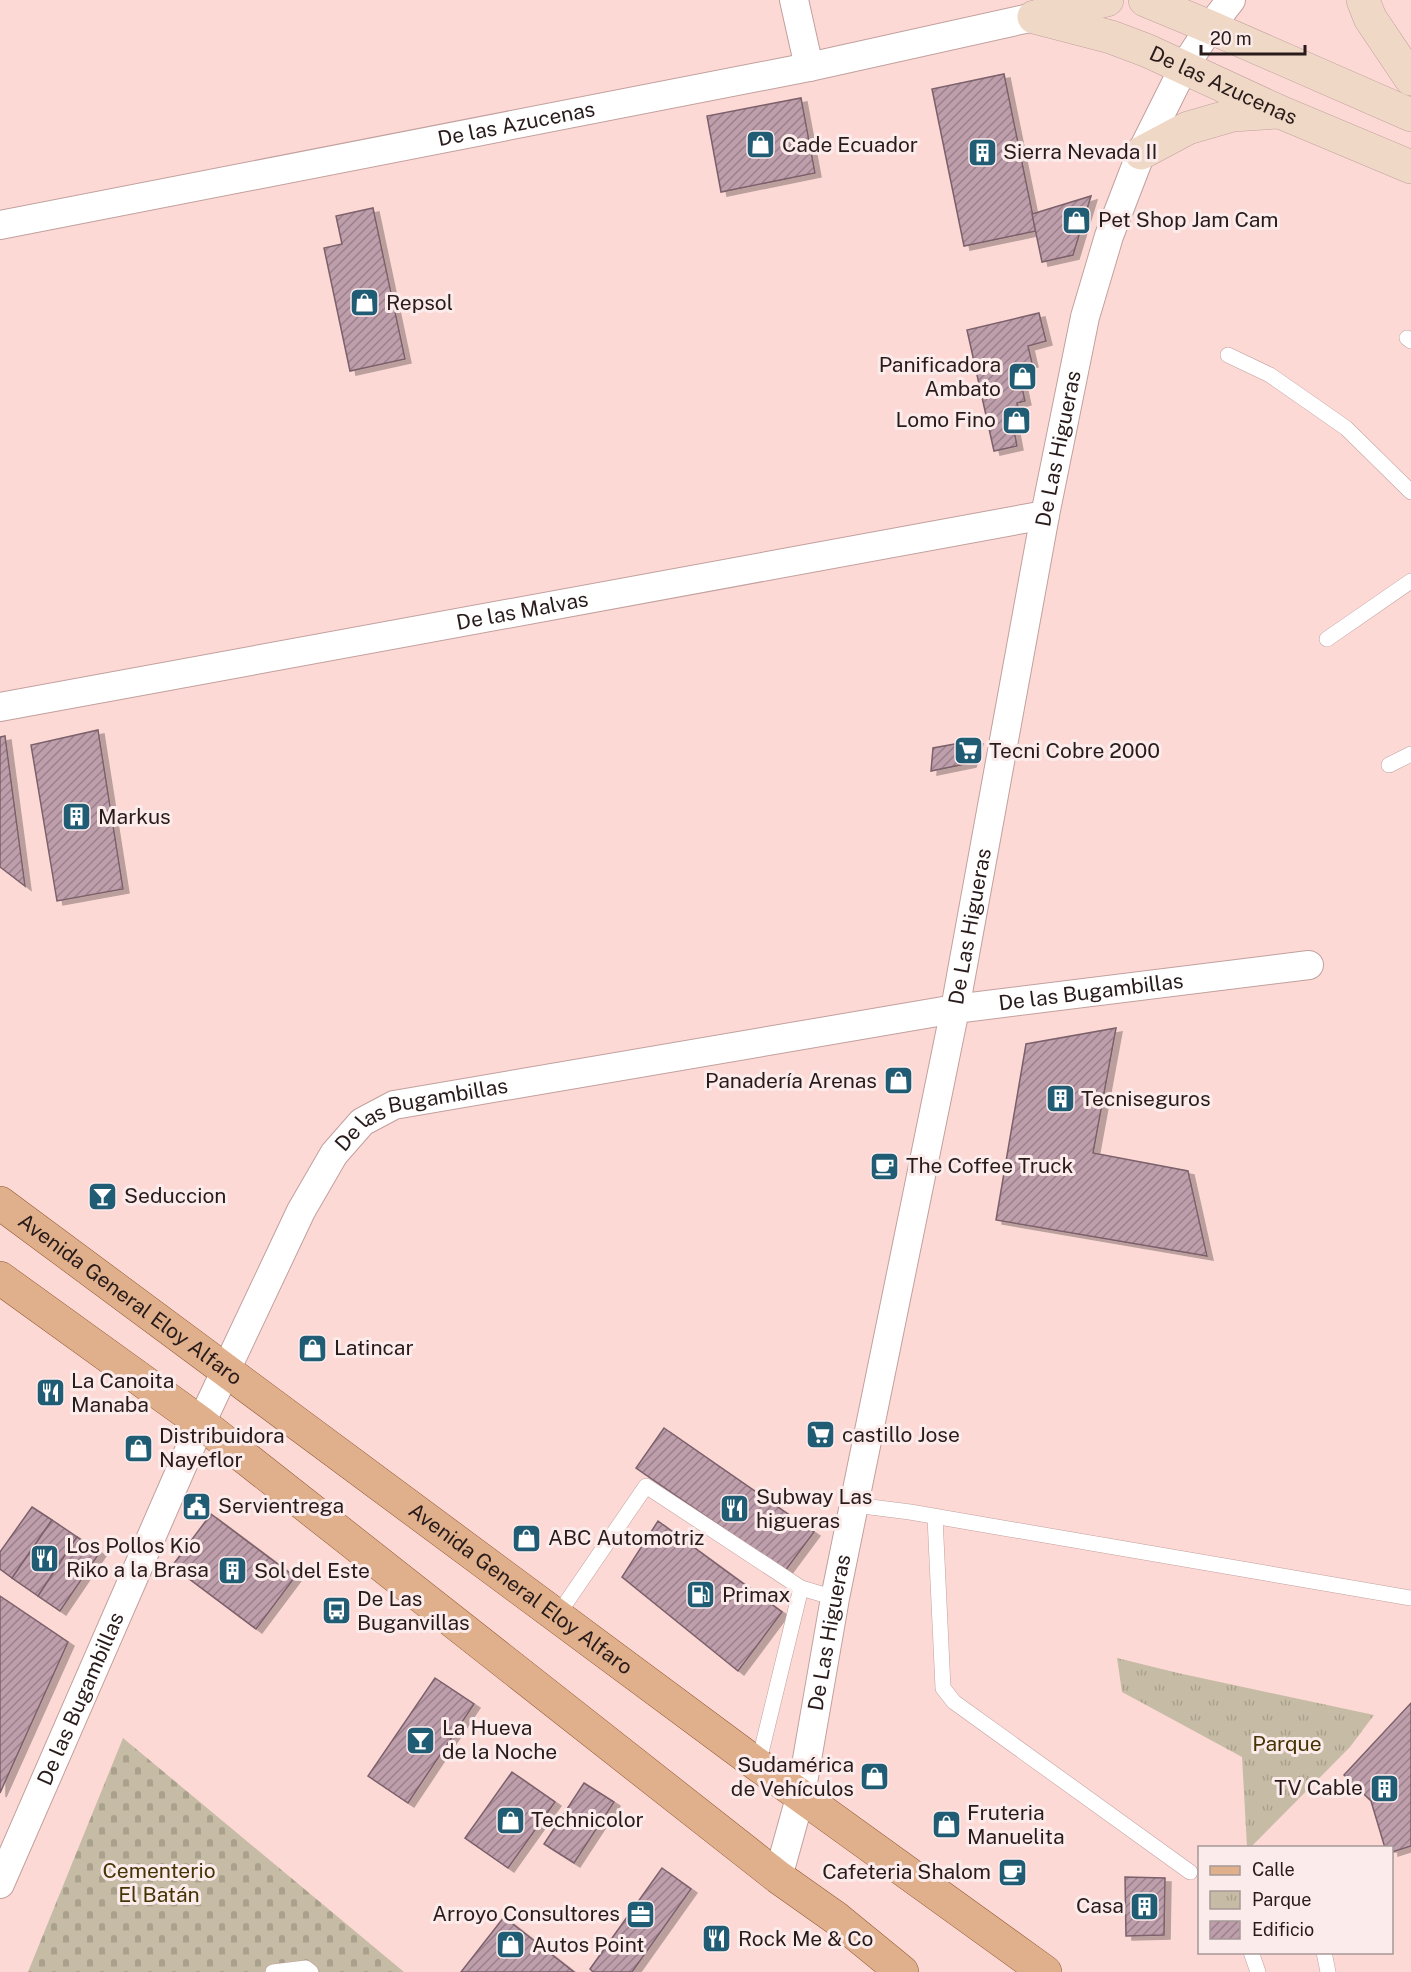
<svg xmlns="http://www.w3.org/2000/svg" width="1411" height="1972" font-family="'Public Sans',sans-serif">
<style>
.cemetery{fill:url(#cemetery-stones)}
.park{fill:url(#park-tufts)}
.building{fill:url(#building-hatch);stroke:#7c606b;stroke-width:1.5;filter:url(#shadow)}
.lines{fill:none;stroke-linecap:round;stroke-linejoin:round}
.lane-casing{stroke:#c1a09d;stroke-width:16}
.street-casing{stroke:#c1a09d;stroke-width:30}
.secondary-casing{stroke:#c1a09d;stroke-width:34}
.primary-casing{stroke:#925a33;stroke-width:34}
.lane{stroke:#fff;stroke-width:15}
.street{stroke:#fff;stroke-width:28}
.secondary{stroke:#efd8c6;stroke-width:33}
.primary{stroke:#e0b08d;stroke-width:33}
.labels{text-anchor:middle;stroke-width:6;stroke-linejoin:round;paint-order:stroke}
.street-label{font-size:21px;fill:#281b1a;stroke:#fbeceb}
.poi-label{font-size:21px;fill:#281b1a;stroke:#fbeceb;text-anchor:start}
.park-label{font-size:21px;fill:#453404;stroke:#fbeceb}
</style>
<defs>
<pattern id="cemetery-stones" width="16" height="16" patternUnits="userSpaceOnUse" patternTransform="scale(1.5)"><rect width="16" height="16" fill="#c6bca5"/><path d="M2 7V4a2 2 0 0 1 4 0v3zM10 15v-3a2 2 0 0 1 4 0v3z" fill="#aaa18d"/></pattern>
<pattern id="park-tufts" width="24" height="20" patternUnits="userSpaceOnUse" patternTransform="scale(1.5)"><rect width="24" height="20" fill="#c6bca5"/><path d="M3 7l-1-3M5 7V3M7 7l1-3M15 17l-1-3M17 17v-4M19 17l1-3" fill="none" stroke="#aaa18d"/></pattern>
<pattern id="building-hatch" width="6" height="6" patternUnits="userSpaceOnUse" patternTransform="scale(1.5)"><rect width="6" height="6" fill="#bd9eaa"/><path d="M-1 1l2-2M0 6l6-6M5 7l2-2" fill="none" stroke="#9a808a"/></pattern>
<filter id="shadow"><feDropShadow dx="6" dy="4" stdDeviation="0" flood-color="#0004"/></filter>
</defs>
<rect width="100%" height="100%" fill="#fdd9d6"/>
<polygon class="cemetery" points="123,1738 404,1972 28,1972"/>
<polygon class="park" points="1117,1658 1178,1673 1374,1715 1350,1747 1251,1847 1247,1847 1242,1757 1122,1692"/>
<g class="building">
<polygon points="1004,74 1036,231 964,246 932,89"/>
<polygon points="801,98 815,173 721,192 707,116"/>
<polygon points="1091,196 1073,255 1042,262 1032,214"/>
<polygon points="373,208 405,359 350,371 324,248 342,244 336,216"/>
<polygon points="1039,313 1046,341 1028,346 1032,363 1023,365 1027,381 1021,383 1025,401 1017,403 1022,423 1013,425 1017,446 994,451 967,330"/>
<polygon points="98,730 123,889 57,901 31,745"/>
<polygon points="5,736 25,886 0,867 0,737"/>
<polygon points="977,740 970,763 931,771 933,748"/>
<polygon points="1116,1028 1093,1153 1188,1171 1207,1256 996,1220 1026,1044"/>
<polygon points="664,1428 814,1532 785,1571 636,1468"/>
<polygon points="32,1507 52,1520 12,1578 0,1569 0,1552"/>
<polygon points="211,1514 295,1577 256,1629 172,1566"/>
<polygon points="52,1520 77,1537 38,1596 12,1578"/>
<polygon points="658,1521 782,1612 738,1671 622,1577"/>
<polygon points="77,1537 100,1552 60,1611 38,1596"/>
<polygon points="0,1596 68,1642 0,1793"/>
<polygon points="435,1678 474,1704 408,1803 368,1776"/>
<polygon points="1411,1703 1411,1846 1392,1852 1392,1848 1385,1848 1371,1801 1344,1775"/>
<polygon points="512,1772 555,1802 508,1868 465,1838"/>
<polygon points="584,1783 614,1802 574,1863 544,1844"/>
<polygon points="662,1868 691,1889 632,1972 593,1972 590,1969"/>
<polygon points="1125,1877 1165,1878 1164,1935 1126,1936"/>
<polygon points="504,1917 574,1972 461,1972"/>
</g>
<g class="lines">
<defs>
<g id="lane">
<polyline points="1407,338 1411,341"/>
<polyline points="1228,355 1270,375 1346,428 1411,492"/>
<polyline points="1327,639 1411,581"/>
<polyline points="1389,765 1411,754"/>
<polyline points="855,1505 910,1512 1411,1598"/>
<polyline points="935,1517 943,1688 954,1702 1190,1872"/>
<polyline points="801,1588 835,1598"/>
<polyline points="557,1616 646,1486 801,1588 758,1765"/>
<polyline points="1251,1952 1258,1972"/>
<polyline points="1324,1952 1328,1972"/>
<polyline points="273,1972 306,1968 311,1972"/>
</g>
<g id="street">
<polyline points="794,0 809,67"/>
<path id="s1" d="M0,225L809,67L1034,17"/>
<path id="s2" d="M0,707L1045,515"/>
<path id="s3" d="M778,1877L801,1794L835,1598L955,1009L1045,515L1085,317L1109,236L1141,153L1184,67L1210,27L1231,0"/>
<path id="s4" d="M0,1884L201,1423L301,1211L334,1154L362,1122L394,1105L955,1009L1309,965"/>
</g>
<g id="secondary">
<polyline points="1145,0 1210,27 1411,115"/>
<polyline points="1363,0 1370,18 1411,79"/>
<polyline points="1041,15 1107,0"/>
<path id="s5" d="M1034,17L1111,37L1148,51L1280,112L1411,167"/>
<polyline points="1141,153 1188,128 1233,115 1278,112"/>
</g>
<g id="primary">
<path id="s6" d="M0,1203L758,1765L1045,1972"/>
<polyline points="0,1278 201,1423 778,1877 836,1918 902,1972"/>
</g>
</defs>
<use href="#lane" class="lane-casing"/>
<use href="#street" class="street-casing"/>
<use href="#secondary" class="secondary-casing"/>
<use href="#primary" class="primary-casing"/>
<use href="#lane" class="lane"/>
<use href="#street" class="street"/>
<use href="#secondary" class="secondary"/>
<use href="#primary" class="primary"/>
</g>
<defs>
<symbol id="shop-square" viewBox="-11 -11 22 22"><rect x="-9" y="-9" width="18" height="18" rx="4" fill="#205d74" stroke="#fbeceb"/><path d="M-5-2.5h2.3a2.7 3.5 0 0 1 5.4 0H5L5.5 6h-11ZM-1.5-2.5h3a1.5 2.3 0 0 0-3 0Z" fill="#fff"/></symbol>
<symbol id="building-square" viewBox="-11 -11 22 22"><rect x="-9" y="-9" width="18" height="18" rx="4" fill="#205d74" stroke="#fbeceb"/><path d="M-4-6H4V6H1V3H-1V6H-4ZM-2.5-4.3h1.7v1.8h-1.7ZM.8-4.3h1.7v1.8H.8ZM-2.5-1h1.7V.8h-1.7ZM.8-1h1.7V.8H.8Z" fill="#fff"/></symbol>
<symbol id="supermarket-square" viewBox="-11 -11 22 22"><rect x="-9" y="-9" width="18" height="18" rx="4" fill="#205d74" stroke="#fbeceb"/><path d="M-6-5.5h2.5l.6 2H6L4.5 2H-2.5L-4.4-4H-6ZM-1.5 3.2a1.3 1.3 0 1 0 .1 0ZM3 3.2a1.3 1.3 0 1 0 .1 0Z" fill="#fff"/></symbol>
<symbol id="cafe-square" viewBox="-11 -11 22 22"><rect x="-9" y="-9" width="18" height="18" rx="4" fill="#205d74" stroke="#fbeceb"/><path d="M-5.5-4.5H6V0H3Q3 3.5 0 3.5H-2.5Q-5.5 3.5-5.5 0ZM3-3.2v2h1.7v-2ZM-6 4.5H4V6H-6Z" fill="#fff"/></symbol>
<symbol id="bar-square" viewBox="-11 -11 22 22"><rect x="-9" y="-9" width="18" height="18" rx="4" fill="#205d74" stroke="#fbeceb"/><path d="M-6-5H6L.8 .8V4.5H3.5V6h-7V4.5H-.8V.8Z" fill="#fff"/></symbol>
<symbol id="restaurant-square" viewBox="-11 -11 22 22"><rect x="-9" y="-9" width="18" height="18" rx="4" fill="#205d74" stroke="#fbeceb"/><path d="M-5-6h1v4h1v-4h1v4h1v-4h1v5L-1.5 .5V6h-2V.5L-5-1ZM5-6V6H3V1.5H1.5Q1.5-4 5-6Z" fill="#fff"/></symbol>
<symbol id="civic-square" viewBox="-11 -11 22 22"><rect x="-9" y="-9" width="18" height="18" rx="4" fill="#205d74" stroke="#fbeceb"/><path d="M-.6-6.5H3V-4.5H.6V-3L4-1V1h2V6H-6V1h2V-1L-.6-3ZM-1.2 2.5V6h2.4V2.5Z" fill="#fff"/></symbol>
<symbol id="fuel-square" viewBox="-11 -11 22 22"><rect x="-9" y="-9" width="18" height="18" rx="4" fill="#205d74" stroke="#fbeceb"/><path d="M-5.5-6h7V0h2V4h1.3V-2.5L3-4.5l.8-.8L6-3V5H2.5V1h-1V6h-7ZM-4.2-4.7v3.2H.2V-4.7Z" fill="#fff"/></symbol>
<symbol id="bus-square" viewBox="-11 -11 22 22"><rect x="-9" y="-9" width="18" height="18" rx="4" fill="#205d74" stroke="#fbeceb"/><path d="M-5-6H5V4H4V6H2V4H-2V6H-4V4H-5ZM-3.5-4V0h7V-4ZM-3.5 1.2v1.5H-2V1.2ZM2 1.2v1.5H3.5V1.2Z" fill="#fff"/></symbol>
<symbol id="office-square" viewBox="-11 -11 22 22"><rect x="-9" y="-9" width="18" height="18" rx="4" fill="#205d74" stroke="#fbeceb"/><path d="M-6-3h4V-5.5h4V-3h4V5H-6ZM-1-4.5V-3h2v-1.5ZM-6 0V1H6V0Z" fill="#fff"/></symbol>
</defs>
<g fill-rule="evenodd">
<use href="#shop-square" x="744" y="128" width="33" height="33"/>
<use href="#building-square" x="966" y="136" width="33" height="33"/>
<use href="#shop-square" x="1060" y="204" width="33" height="33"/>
<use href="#shop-square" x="348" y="286" width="33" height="33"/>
<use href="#shop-square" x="1006" y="360" width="33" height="33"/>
<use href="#shop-square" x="1000" y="404" width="33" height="33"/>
<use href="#supermarket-square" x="952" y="734" width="33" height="33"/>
<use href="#building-square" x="60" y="800" width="33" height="33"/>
<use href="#shop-square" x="882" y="1064" width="33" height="33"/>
<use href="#building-square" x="1044" y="1082" width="33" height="33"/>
<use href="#cafe-square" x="868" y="1150" width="33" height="33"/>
<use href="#bar-square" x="86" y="1180" width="33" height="33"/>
<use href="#shop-square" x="296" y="1332" width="33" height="33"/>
<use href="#restaurant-square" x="34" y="1376" width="33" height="33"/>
<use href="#supermarket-square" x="804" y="1418" width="33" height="33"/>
<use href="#shop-square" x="122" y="1432" width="33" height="33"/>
<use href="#civic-square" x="180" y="1490" width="33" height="33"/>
<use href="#restaurant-square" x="718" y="1492" width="33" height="33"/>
<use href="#shop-square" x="510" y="1522" width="33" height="33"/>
<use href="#restaurant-square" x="28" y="1542" width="33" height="33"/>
<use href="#building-square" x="216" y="1554" width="33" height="33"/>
<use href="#fuel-square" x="684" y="1578" width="33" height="33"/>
<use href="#bus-square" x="320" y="1594" width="33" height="33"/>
<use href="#bar-square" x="404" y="1724" width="33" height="33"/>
<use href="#shop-square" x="858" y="1760" width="33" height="33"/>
<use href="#building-square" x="1368" y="1772" width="33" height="33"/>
<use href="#shop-square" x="494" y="1804" width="33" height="33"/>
<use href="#shop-square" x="930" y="1808" width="33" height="33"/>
<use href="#cafe-square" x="996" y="1856" width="33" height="33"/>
<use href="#building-square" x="1128" y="1890" width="33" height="33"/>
<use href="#office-square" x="624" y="1898" width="33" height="33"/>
<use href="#restaurant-square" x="700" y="1922" width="33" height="33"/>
<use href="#shop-square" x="494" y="1928" width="33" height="33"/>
</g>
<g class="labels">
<g class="street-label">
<text dy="7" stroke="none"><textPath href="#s5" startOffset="202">De las Azucenas</textPath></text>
<text dy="7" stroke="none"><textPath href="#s1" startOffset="526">De las Azucenas</textPath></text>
<text dy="7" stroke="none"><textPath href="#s3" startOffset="1456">De Las Higueras</textPath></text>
<text dy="7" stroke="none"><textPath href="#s2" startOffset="531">De las Malvas</textPath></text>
<text dy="7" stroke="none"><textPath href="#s3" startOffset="970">De Las Higueras</textPath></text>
<text dy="7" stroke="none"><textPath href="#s4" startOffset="1588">De las Bugambillas</textPath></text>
<text dy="7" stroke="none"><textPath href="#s4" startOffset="904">De las Bugambillas</textPath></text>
<text dy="7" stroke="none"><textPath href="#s6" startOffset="162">Avenida General Eloy Alfaro</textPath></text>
<text dy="7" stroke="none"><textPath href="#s6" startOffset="648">Avenida General Eloy Alfaro</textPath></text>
<text dy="7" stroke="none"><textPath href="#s3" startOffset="250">De Las Higueras</textPath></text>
<text dy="7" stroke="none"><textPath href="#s4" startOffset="202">De las Bugambillas</textPath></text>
</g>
<g class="poi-label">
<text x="782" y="152">Cade Ecuador</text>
<text x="1003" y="159">Sierra Nevada II</text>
<text x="1098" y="227">Pet Shop Jam Cam</text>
<text x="386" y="310">Repsol</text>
<text x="1001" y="372" text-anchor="end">Panificadora<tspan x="1001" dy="24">Ambato</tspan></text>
<text x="996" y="427" text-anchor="end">Lomo Fino</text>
<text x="989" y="758">Tecni Cobre 2000</text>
<text x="98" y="824">Markus</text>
<text x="877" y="1088" text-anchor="end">Panadería Arenas</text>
<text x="1081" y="1106">Tecniseguros</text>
<text x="906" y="1173">The Coffee Truck</text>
<text x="124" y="1203">Seduccion</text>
<text x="334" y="1355">Latincar</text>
<text x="71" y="1388">La Canoita<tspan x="71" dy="24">Manaba</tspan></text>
<text x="842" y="1442">castillo Jose</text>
<text x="159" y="1443">Distribuidora<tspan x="159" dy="24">Nayeflor</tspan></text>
<text x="756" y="1504">Subway Las<tspan x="756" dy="24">higueras</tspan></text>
<text x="218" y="1513">Servientrega</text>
<text x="548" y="1545">ABC Automotriz</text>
<text x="66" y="1553">Los Pollos Kio<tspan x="66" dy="24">Riko a la Brasa</tspan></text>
<text x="254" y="1578">Sol del Este</text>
<text x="722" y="1602">Primax</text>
<text x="357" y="1606">De Las<tspan x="357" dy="24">Buganvillas</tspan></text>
<text x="442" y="1735">La Hueva<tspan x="442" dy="24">de la Noche</tspan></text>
<text x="854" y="1772" text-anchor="end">Sudamérica<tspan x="854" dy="24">de Vehículos</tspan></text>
<text x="1363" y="1795" text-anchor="end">TV Cable</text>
<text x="967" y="1820">Fruteria<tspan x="967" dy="24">Manuelita</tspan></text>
<text x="531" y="1827">Technicolor</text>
<text x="991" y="1879" text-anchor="end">Cafeteria Shalom</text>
<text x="1124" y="1913" text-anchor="end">Casa</text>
<text x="620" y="1921" text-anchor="end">Arroyo Consultores</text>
<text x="738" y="1946">Rock Me &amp; Co</text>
<text x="532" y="1952">Autos Point</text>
</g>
<g class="park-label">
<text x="1287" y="1751">Parque</text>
<text x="159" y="1878">Cementerio<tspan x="159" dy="24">El Batán</tspan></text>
</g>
</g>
<rect x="1198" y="1846" width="195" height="108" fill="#fbeceb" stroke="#a79897" stroke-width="1.5"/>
<rect x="1210" y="1866" width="30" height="9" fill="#e0b08d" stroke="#a79897" stroke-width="1.5"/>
<text x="1252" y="1876" font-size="18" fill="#281b1a">Calle</text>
<rect x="1210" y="1891" width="30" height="18" fill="url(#park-tufts)" stroke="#a79897" stroke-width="1.5"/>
<text x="1252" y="1906" font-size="18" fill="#281b1a">Parque</text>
<rect x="1210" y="1921" width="30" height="18" fill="url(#building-hatch)" stroke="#a79897" stroke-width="1.5"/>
<text x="1252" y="1936" font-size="18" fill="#281b1a">Edificio</text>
<path d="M1201 45v9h104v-9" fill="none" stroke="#281b1a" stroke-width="3"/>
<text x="1210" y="45" font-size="18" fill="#281b1a" stroke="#fbeceb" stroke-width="4.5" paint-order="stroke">20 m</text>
</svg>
